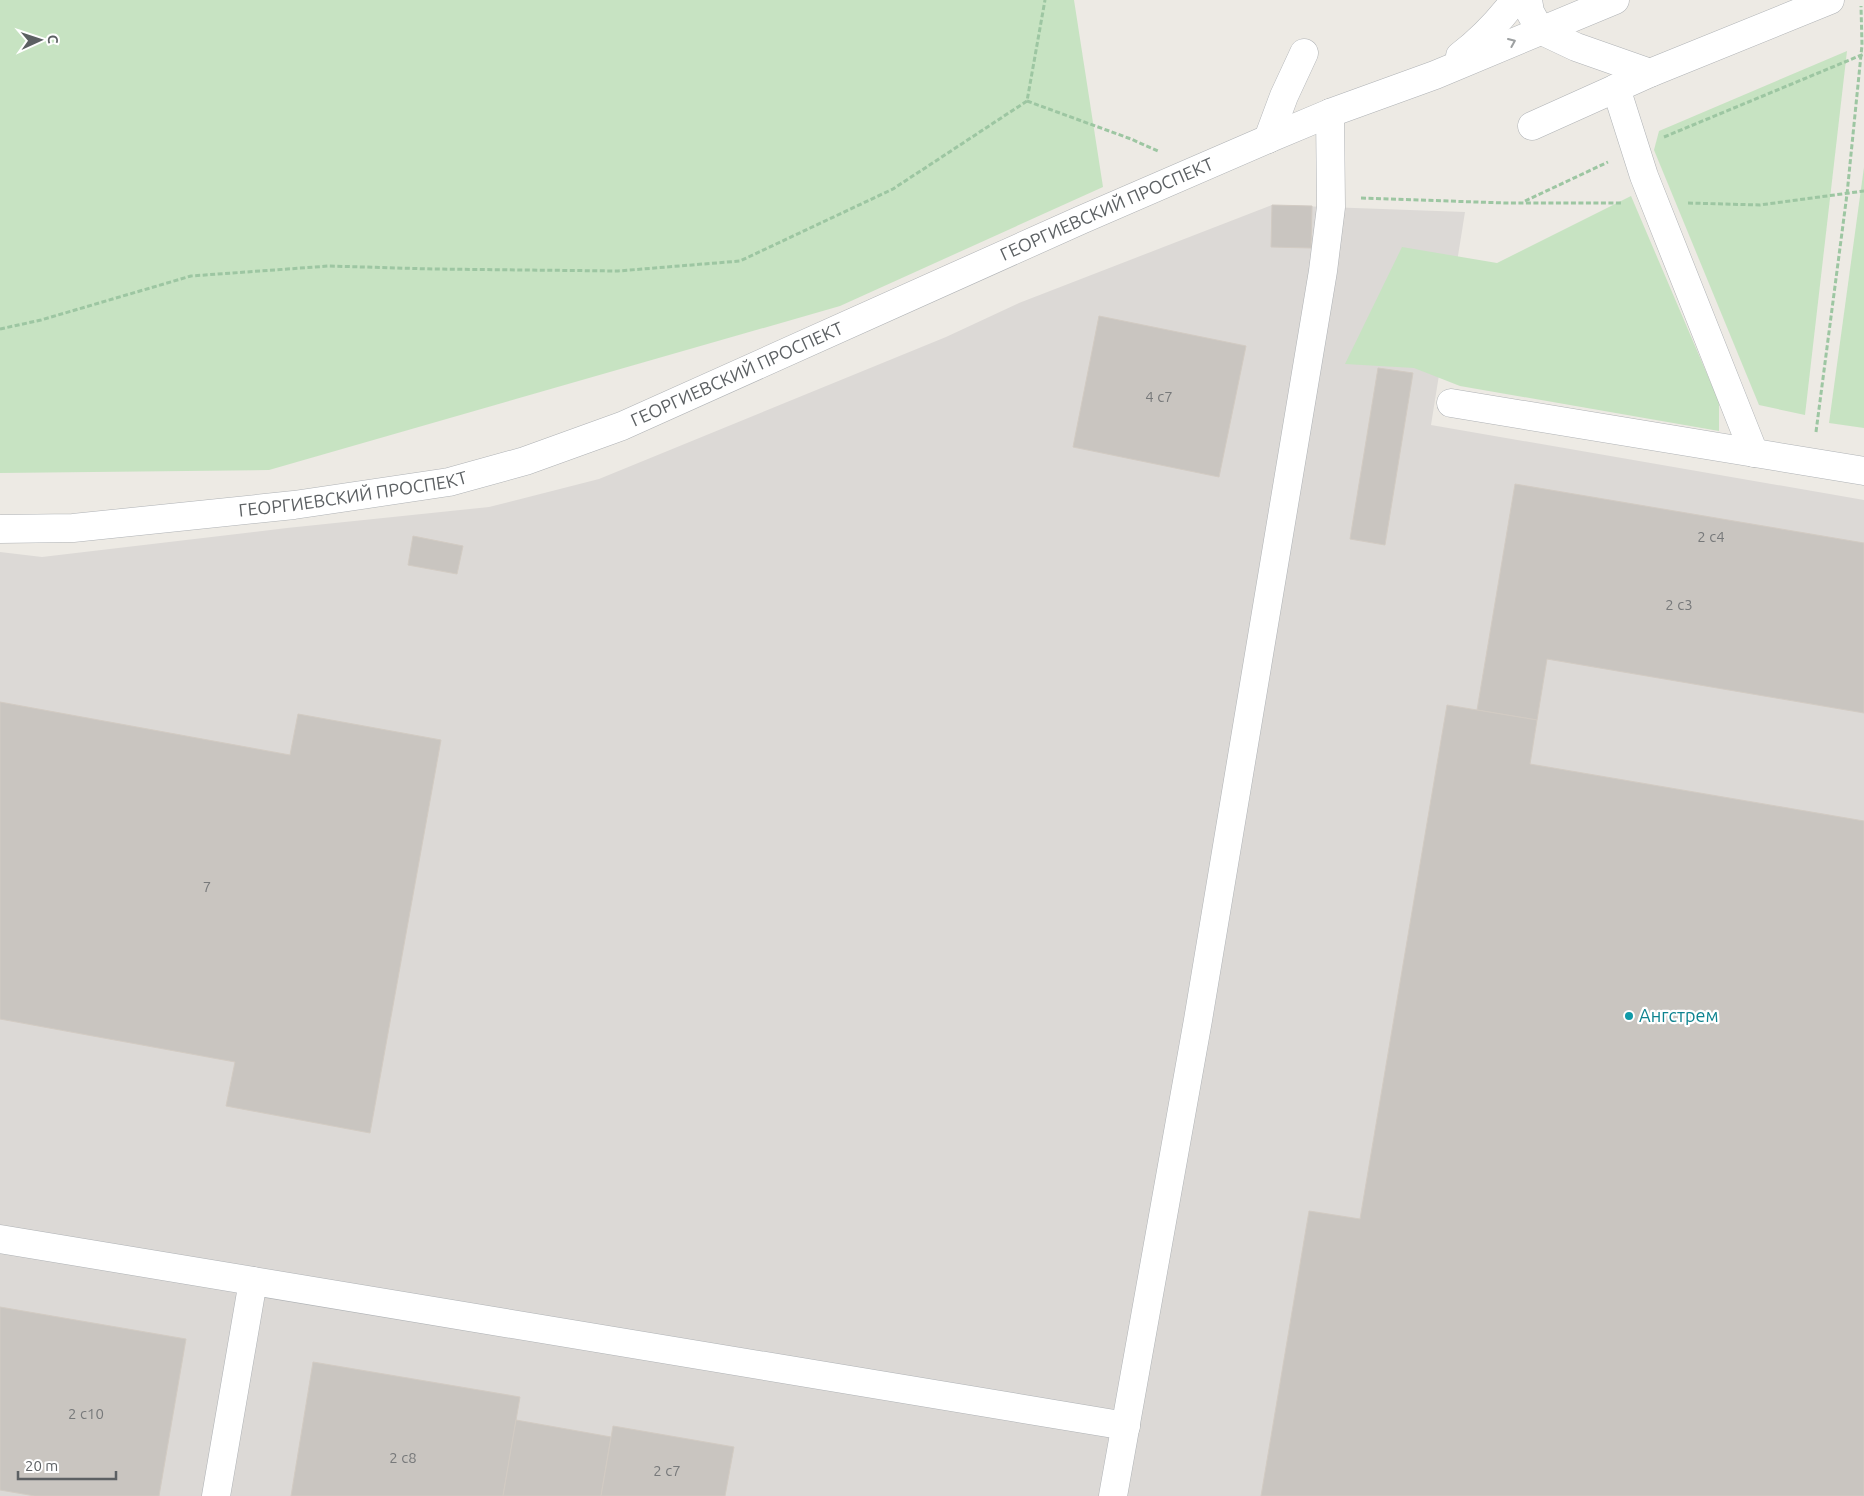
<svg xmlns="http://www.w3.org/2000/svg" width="1864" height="1496" font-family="Ubuntu,sans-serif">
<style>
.industrial{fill:#dcd9d6}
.green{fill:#c7e3c2}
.building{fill:#c9c5c0;stroke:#d2cbc3}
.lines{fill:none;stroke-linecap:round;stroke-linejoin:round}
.minor-casing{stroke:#afb2b5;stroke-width:29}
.path{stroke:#9dc6a2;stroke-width:3;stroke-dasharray:5 2.5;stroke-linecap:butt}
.minor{stroke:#fff;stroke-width:28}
.oneway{stroke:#9da0a1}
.culture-dot{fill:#0f9aa8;stroke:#fff;stroke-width:2}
.labels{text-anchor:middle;stroke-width:4.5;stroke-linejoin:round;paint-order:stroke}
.number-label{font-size:15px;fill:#77797a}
.street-label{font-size:18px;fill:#5c6063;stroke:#fff}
.culture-label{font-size:18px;fill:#0d838f;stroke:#fff;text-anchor:start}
</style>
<rect width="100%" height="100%" fill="#edeae4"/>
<polygon class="industrial" points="1272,205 1465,212 1431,425 1864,500 1864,1496 0,1496 0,552 42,557 287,528 489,507 599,479 946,337 1019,303"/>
<g class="green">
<polygon points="0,0 1074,0 1103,187 840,306 269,470 0,473"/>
<polygon points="1847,51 1805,415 1759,405 1654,150 1659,131"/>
<polygon points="1864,167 1864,428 1829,423"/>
<polygon points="1631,196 1719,402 1719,431 1460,386 1414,368 1345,364 1402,247 1497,263"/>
</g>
<g class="building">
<polygon points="1272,205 1312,206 1311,248 1271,247"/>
<polygon points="1099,316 1246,346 1219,477 1073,447"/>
<polygon points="1378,368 1413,373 1385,545 1350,539"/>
<polygon points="1515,484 1864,543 1864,713 1547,659 1537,720 1477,710"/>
<polygon points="413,536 463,546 457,574 408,565"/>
<polygon points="0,702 290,755 298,714 441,740 370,1133 226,1106 235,1062 0,1019"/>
<polygon points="1447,705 1537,720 1530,764 1864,821 1864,1496 1261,1496 1309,1211 1360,1219"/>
<polygon points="0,1307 186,1339 159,1496 35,1496 0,1490"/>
<polygon points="313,1362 520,1397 503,1496 291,1496"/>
<polygon points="516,1420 611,1437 601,1496 503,1496"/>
<polygon points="613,1426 734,1447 725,1496 601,1496"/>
</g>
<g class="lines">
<defs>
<g id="minor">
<polyline points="1528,0 1530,12 1540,30 1576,47 1650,73"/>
<path d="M1460,56C1481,40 1499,21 1515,0"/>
<polyline points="1616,88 1644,176 1754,453"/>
<polyline points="1532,126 1650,73 1830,0"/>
<polyline points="1268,139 1284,96 1304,53"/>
<polyline points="1451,403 1864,471"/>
<path id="s1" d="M0,529L73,528L294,505L449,482L525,461L622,426L1081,220L1268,139L1330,113L1435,75L1615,0"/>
<polyline points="0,1239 1126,1426"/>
<polyline points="216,1496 253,1281"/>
<polyline points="1113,1496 1198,1020 1323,271 1331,207 1330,113"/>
</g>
</defs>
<use href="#minor" class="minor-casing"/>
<g class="path">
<polyline points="1027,101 1131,139 1160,152"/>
<polyline points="1664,137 1864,54"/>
<polyline points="1361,198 1505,203 1622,203"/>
<polyline points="1525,201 1608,162"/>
<polyline points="1688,203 1760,205 1864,191"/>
<polyline points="0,329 41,320 191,276 329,266 432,269 618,271 740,261 893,189 1027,101 1045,0"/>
<polyline points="1816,432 1847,194 1862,45 1861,6"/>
</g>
<use href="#minor" class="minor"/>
</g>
<defs><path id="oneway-chevron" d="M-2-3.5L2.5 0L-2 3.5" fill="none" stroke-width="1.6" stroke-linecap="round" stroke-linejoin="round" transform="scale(1.25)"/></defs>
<use class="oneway" href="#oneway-chevron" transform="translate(1512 42) rotate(-23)"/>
<circle class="culture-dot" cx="1629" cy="1016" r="5"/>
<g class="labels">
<g class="number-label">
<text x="1159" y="402">4 с7</text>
<text x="1711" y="542">2 с4</text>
<text x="1679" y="610">2 с3</text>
<text x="207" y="892">7</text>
<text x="86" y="1419">2 с10</text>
<text x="403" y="1463">2 с8</text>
<text x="667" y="1476">2 с7</text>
</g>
<g class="street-label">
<text dy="6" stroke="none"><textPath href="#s1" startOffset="1165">ГЕОРГИЕВСКИЙ ПРОСПЕКТ</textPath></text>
<text dy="6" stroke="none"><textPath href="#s1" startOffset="760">ГЕОРГИЕВСКИЙ ПРОСПЕКТ</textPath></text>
<text dy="6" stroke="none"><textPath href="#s1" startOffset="355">ГЕОРГИЕВСКИЙ ПРОСПЕКТ</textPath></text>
</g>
<g class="culture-label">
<text x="1639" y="1022">Ангстрем</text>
</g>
</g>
<g transform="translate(40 40) rotate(87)" stroke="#ffffff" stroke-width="4" paint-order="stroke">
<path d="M0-4L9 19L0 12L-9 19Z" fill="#5c6063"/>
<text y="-8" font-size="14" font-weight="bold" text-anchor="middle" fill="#5c6063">С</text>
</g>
<path d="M18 1471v8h98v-8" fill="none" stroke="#5c6063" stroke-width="2.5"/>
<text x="25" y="1471" font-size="15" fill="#5c6063" stroke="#ffffff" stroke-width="4" paint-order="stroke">20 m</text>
</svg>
